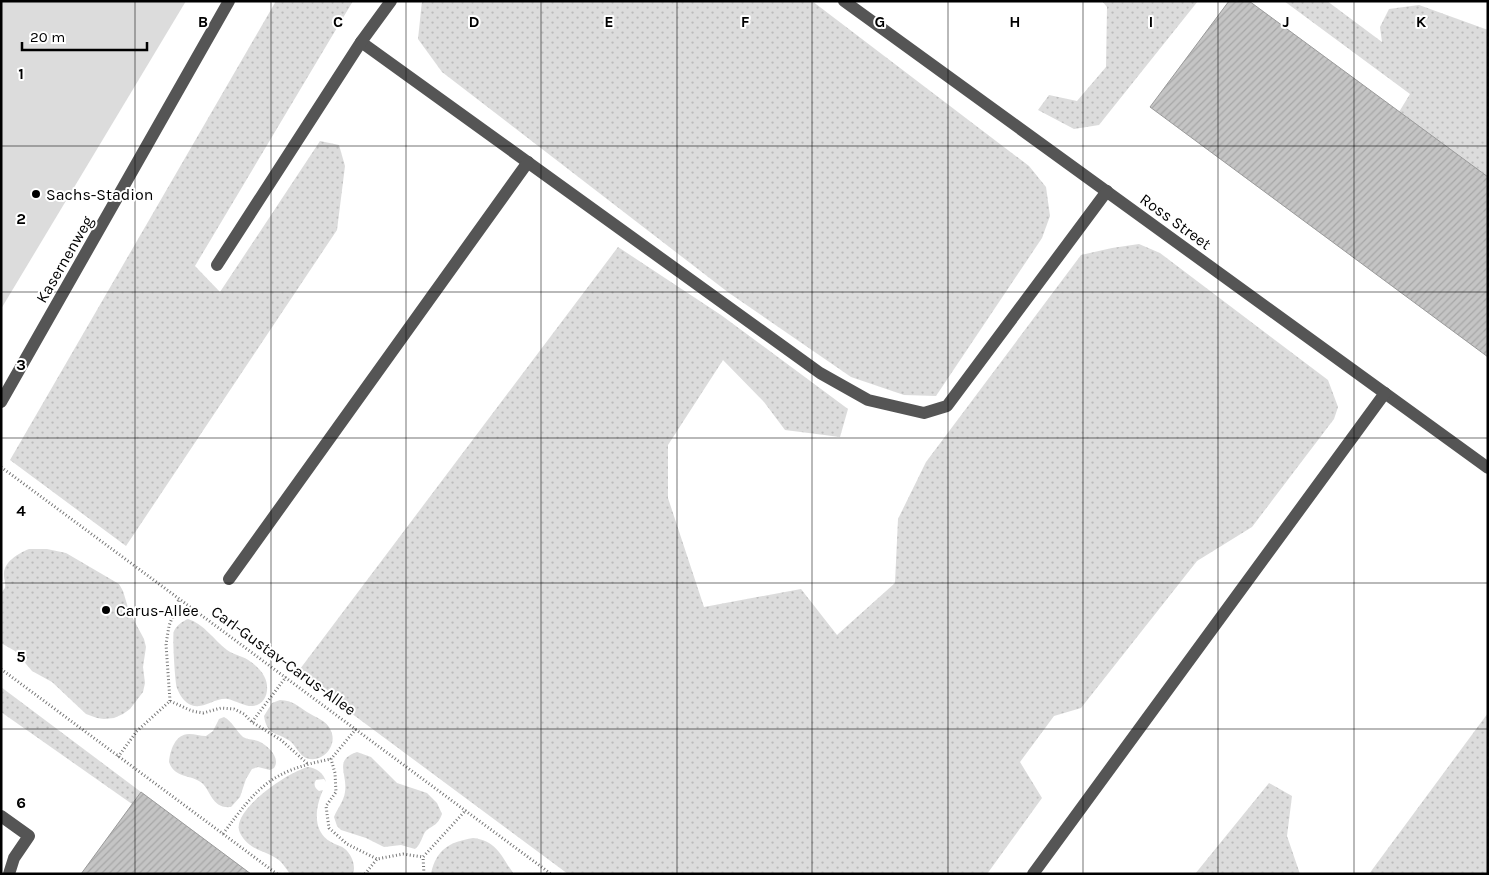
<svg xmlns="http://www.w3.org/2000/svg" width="1489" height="875" font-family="Karla,sans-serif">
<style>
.grass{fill:url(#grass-dots)}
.pitch{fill:#dcdcdc}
.building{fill:url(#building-hatch);stroke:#999}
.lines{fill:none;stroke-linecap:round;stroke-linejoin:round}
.path{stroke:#777;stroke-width:3;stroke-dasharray:1 2.5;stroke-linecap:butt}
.minor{stroke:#555;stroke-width:12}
.grid{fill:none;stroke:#000;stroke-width:1;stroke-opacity:0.55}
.poi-dot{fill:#000;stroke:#fff;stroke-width:2}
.labels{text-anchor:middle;stroke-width:4;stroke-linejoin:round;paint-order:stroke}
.poi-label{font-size:16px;fill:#000;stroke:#fff;text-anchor:start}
.street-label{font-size:16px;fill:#000;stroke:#fff}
.grid-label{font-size:16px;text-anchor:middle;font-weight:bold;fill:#000;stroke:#fff;stroke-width:4;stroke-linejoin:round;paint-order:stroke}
</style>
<defs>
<pattern id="grass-dots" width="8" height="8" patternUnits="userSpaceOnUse" patternTransform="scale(1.25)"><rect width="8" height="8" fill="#dcdcdc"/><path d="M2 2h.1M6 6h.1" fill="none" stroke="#bbb" stroke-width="1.8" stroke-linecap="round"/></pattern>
<pattern id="building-hatch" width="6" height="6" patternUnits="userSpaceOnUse" patternTransform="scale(1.25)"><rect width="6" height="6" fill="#c4c4c4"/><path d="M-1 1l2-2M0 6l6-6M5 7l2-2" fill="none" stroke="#a7a7a7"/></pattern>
</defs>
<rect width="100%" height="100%" fill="#fff"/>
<g class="grass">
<polygon points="276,1 353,1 195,266 220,292 320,141 339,145 345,166 337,230 126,546 10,460"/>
<polygon points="422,1 812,1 1029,166 1046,187 1050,216 1042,238 936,396 904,395 851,377 729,293 442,72 418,39"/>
<polygon points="1102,1 1198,1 1099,125 1074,129 1038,110 1049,95 1077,101 1106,67 1107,7"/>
<polygon points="1284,1 1327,1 1382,42 1380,27 1389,9 1419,5 1488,30 1488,177 1399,112 1410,94"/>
<polygon points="1139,244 1160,253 1328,380 1338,407 1334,419 1252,527 1197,561 1081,708 1054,716 1020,762 1042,798 987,874 568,874 297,673 618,247 721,315 848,409 840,437 785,430 764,402 723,360 668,445 668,498 704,607 801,589 837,635 895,583 898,519 926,462 1081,255 1112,248"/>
<path d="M29,549H47L66,553L119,584L123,591L129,611L144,639L146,647L143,667L145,683L143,692L130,709L123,714L114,718L104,719L97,718L86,714L52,682L32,671L15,651L1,643V593L5,588C6,583 4,580 4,575C3,562 19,553 29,549Z"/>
<path d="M188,619C204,624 214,640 227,650C234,655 244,656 251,662C255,665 261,670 264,676C270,686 268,704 253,706C246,707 236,701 228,699C215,697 204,710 191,705C184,702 179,694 177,688C175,683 172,634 174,631C177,625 183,621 188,619Z"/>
<polygon points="1,687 141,792 132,804 1,712"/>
<path d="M280,700C294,701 296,705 307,712C316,718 327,720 331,731C338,746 322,764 306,758C299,755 296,746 290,741C277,732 267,736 264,716L272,703Z"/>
<polygon points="1488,713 1488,874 1369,874"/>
<path d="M224,717C233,722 236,731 243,737C248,740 253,739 258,741C268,745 281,758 274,768L270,770L258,767L252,769L246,779L240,797L231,807C212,809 211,791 202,783C191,774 175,779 169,762C170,751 175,734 189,734C195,734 200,736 206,736L213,731L219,719Z"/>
<path d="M357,752L371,757L397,783L427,793L437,803L442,814C437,827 433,824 425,832C422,837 421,843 417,847L415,849L401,845L384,847L366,838L341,830L337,826L334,817C337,809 344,801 345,792C348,774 333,760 357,752Z"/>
<path d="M308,767C316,768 324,773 326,782L324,779L316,780C313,785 315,788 319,791L323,790C315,808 312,831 331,842C336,845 342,846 345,849C352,855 356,866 353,874H290C287,870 284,865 280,861C267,850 250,852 240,833C229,811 290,771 308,767Z"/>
<polygon points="1269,783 1292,796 1287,836 1300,874 1195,874"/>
<path d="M473,838C498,841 501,857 514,874H431C436,849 450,842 473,838Z"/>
</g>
<polygon class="pitch" points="1,1 186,1 1,309"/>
<g class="building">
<polygon points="1229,1 1249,1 1488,177 1488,357 1150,107"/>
<polygon points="141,792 251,874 81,874"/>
</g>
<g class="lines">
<g class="path">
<polyline points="1,467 551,874"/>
<polyline points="1,669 277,874"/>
<polyline points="170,701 166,644 169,626 179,599"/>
<polyline points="252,722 286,677"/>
<polyline points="356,729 331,759 335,773 336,792 326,806 329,828 347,844 377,859"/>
<polyline points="118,757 137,731 170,701 192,711 203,713 221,708 234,709 244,714 252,722 281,740 308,764"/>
<path d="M223,834C258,786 271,771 331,759"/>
<polyline points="365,874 377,859 403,854 423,857"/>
<polyline points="424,874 423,857 466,810"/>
</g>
<g class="minor">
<polyline points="844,1 1488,468"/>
<polyline points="361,42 820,373 868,400 924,413 947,406 1107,191"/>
<polyline points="217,265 361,42 391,1"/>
<polyline points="1,402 229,1"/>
<polyline points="229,579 528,162"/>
<polyline points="1,816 29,836 14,858 9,874"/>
<polyline points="1033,874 1385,393"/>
</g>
</g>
<path class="grid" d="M135,1V874M271,1V874M406,1V874M541,1V874M677,1V874M812,1V874M948,1V874M1083,1V874M1218,1V874M1354,1V874M1,146H1488M1,292H1488M1,438H1488M1,583H1488M1,729H1488"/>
<g class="poi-dot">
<circle cx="36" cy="194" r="5"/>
<circle cx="106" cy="610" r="5"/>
</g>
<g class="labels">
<g class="poi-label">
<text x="46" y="200">Sachs-Stadion</text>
<text x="116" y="616">Carus-Allee</text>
</g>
<g class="street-label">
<text transform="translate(1176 221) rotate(36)" y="6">Ross Street</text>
<text transform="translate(64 259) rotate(-60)" y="6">Kasernenweg</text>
<text transform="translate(284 660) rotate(36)" y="6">Carl-Gustav-Carus-Allee</text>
</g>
</g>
<g class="grid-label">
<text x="203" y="27">B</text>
<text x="338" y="27">C</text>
<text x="474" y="27">D</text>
<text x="609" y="27">E</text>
<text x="745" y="27">F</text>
<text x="880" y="27">G</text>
<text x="1015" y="27">H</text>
<text x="1151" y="27">I</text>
<text x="1286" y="27">J</text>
<text x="1421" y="27">K</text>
<text x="21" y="79">1</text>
<text x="21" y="224">2</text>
<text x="21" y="370">3</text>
<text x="21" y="516">4</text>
<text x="21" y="662">5</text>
<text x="21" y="808">6</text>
</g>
<rect width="1489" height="875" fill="none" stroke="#000000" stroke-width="5"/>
<path d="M22 42v8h125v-8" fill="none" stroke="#000000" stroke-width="2.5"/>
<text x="30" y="42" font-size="15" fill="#000000" stroke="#ffffff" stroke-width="4" paint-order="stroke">20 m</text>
</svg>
